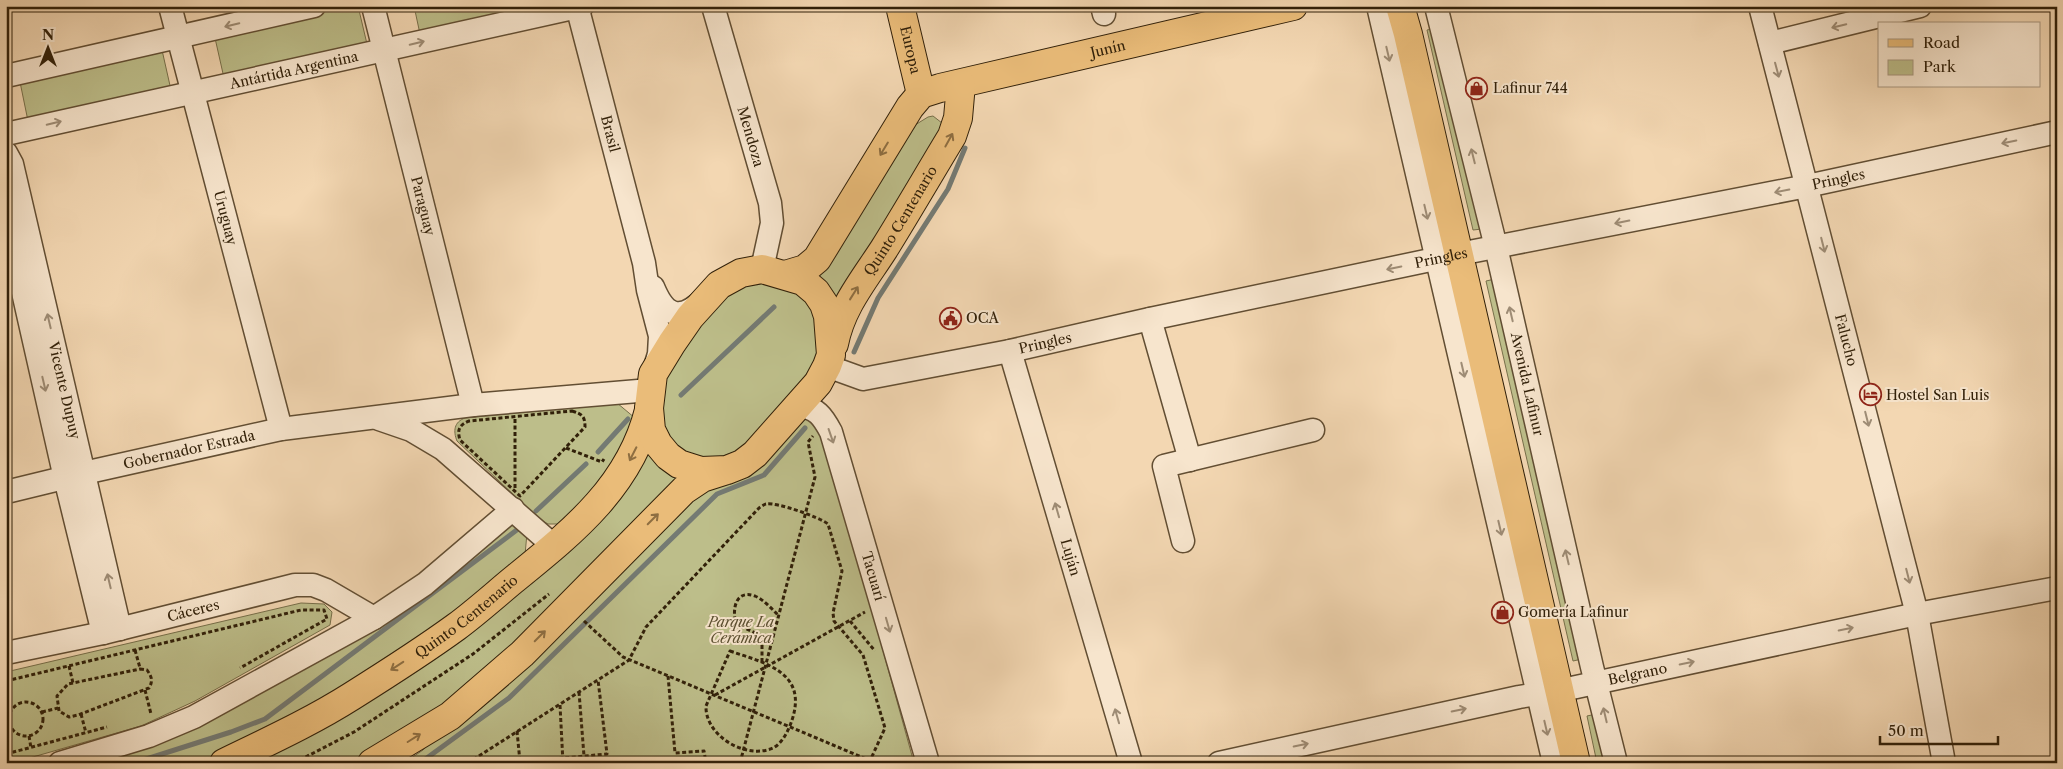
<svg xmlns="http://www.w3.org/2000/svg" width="2063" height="769" font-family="'Libre Caslon Text',serif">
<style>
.green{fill:#bdbe8a;stroke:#776f4a}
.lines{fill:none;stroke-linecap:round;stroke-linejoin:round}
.stream{stroke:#747a73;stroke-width:5}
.minor-casing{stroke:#624e33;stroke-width:25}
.major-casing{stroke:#312009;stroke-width:30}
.path{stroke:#312009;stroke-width:3;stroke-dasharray:4 2.5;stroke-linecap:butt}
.minor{stroke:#f7e5cd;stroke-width:22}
.major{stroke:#eabc79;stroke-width:28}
.oneway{stroke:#9e8c75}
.oneway2{stroke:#8e6e41}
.labels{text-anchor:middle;stroke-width:4;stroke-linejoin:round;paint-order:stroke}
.street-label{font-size:14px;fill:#312009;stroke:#f7e5cd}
.poi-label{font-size:14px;fill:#312009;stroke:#f7e5cd;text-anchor:start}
.park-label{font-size:14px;font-style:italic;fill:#5b4f30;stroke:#f7e5cd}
</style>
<rect width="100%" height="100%" fill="#f3d7b2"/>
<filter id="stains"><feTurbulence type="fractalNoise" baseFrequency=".004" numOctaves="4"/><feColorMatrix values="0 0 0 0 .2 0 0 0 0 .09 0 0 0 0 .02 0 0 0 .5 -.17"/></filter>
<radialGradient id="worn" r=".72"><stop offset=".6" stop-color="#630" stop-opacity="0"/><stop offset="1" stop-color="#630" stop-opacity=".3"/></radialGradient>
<g class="green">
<polygon points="349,6 358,6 367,44 224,78 215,38"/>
<polygon points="414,6 535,6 420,34"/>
<polygon points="1436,28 1482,229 1473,230 1427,30"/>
<polygon points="162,50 171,90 28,121 20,82"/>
<polygon points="933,116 942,123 940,129 836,307 815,276 915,125 928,117"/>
<polygon points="1495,279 1582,659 1573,661 1486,281"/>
<polygon points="757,282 797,292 808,302 817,319 820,349 814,363 796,389 752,439 739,450 723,456 708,458 693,455 682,450 670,439 662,426 659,392 674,361 717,304 739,287"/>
<path d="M617,403L635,418L620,463L562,524H548L539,519L457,441C453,431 454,422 465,418Z"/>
<polygon points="807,418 821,425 914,763 404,763 423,750 440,731 687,497"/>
<polygon points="647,449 683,477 499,664 392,743 358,763 240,763 349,707"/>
<polygon points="511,522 527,533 525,555 441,628 259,739 207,763 100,763 145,749"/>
<polygon points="301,603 324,604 332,612 330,625 195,701 141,726 12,763 6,763 6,672"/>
<polygon points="1596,714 1607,763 1597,763 1587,716"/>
</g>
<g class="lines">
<g class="stream">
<polyline points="854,352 878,298 948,189 965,148"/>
<polyline points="681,395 774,307"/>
<polyline points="598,452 628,419"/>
<polyline points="536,511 586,464"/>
<polyline points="134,763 231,732 265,719 518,529"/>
<polyline points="420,763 509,698 717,494 764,475 805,428"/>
</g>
<defs>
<g id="minor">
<path id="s1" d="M170,6L281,429"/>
<path id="s2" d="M373,6L473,405"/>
<path id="s3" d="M577,6L644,263L648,290L660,336L659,354L655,367"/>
<path id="s4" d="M713,6L770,203L772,223L762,269"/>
<polyline points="1102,6 1104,14"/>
<polyline points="1378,6 1554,763"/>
<path id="s5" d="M1436,6L1496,247L1592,667L1616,763"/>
<path id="s6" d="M1760,6L1917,614L1944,763"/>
<polyline points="1770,43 1920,6"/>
<polyline points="6,76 314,6"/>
<path id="s7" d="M6,134L582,6"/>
<path id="s8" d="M6,153L12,164L120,629"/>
<polyline points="6,217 65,478 103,633"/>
<path d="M653,287C665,316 679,322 703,300"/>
<polyline points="1150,319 1190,460"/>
<path id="s9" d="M1010,351L1131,763"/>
<path id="s10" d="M827,366L863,379L1010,351L1150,319L1459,254L1807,186L2057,132"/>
<path id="s11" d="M799,405C817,409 822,415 831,432L928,763"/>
<polyline points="379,419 411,430 443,449 555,547"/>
<path id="s12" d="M6,492L84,473L281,429L473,405L650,390"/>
<polyline points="1183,541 1164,466 1313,430"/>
<path id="s13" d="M6,653L103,633L295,585H313L326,590L374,618"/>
<polyline points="60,763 149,736 194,717 374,618 425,584 513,509"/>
<path id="s14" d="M1219,763L1519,697L1567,689L1917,614L2057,588"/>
</g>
<g id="major">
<path id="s15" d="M900,6L921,94"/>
<polyline points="1400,6 1408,34 1576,763"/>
<path id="s16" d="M785,275L805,269L817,259L910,107L921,94L940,88L1293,6"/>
<path id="s17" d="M834,344C841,307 864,280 884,249C907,212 929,174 952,136L958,118L961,84"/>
<path id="s18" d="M224,763C267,742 311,722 352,696C387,674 423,651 456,627C475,613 494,596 512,581C571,533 630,487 649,410"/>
<polyline points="372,763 450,716 522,654 684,490 702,478 727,470 742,464 755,454 818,383 827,366 831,355 828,316 824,304 816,292 803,281 762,269 741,273 719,285 690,317 672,343 653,374 649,408 651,430 658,444 668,456 679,464 701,471 727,470"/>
</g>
</defs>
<use href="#minor" class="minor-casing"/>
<use href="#major" class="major-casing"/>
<g class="path">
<path d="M572,411C582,414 585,416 585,427L520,496L460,440C457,430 459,425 469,421Z"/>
<polyline points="515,419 515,488"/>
<polyline points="566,448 602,462 604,459"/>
<polyline points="584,621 623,657 876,763"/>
<polyline points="850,621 875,651"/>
<polyline points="135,650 140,668"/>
<path d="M730,651C765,663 808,672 792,720C789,729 783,743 773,748C746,760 705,736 706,706Z"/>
<path d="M762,662V636L736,624C732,610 735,589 755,596C764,600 772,609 779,616"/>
<polyline points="69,666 73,683"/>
<path d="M140,669L147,670C152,677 153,681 149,688L78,715L69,717L59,711L57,696L68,684Z"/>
<polyline points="668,676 675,753 704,751 706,763"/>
<polyline points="6,681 301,610 324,610 327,619 240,668"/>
<polyline points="145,690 151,714"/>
<polyline points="579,692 584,756"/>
<polyline points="715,695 865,612"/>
<circle cx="26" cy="719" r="17"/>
<polyline points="560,705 563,763"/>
<polyline points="42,712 58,708"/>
<polyline points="81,714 86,733"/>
<polyline points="517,731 520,762"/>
<polyline points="29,736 31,748"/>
<polyline points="6,754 107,727"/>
<polyline points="520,762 607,754 598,680"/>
<polyline points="294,763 354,732 473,654 549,594"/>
<path d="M468,763L629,660L646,627L759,508C760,507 765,504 766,504C777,502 819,517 828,524L842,571L833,613L834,621L863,655L885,728L869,763"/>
<polyline points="740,763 815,477 808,442 813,436"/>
</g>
<use href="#minor" class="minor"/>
<use href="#major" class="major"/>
</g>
<defs><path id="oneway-shaft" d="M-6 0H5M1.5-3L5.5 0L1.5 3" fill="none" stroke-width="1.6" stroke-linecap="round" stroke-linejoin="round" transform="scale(1.25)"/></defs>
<g class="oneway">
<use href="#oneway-shaft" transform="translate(232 25) rotate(167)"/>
<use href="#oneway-shaft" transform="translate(1839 26) rotate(166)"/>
<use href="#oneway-shaft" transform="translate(417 43) rotate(-13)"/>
<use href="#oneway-shaft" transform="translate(1388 54) rotate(77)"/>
<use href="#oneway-shaft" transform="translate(1777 70) rotate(75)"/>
<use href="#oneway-shaft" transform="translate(54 123) rotate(-13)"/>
<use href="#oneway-shaft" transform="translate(2009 142) rotate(168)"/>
<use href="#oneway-shaft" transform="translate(1473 156) rotate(-104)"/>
<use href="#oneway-shaft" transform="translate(1782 191) rotate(169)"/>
<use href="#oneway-shaft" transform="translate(1426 212) rotate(77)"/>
<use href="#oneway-shaft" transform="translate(1622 222) rotate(169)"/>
<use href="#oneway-shaft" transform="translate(1823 245) rotate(76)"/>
<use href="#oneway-shaft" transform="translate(1394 268) rotate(168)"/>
<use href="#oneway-shaft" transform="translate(1511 314) rotate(-103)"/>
<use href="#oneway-shaft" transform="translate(49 321) rotate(-103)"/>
<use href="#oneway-shaft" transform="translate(1463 370) rotate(77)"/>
<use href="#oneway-shaft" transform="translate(44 384) rotate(77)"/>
<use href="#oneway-shaft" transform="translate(1867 419) rotate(76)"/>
<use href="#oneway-shaft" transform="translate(831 436) rotate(71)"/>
<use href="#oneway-shaft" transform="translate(1057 510) rotate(-106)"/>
<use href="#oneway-shaft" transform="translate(1500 528) rotate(77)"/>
<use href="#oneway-shaft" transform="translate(1567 557) rotate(-103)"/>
<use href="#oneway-shaft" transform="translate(1908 576) rotate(76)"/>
<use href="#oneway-shaft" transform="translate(109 581) rotate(-103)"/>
<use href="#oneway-shaft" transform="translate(888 625) rotate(74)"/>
<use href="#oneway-shaft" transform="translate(1846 629) rotate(-12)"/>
<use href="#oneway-shaft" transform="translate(1687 663) rotate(-12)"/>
<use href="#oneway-shaft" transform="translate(1459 710) rotate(-12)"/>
<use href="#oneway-shaft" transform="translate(1605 715) rotate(-103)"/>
<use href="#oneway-shaft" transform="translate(1117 716) rotate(-106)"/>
<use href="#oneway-shaft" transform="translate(1546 728) rotate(77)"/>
<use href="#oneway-shaft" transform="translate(1301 745) rotate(-12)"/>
</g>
<g class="oneway2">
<use href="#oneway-shaft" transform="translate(949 140) rotate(-61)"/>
<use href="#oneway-shaft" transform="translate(884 149) rotate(121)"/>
<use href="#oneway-shaft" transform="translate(854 293) rotate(-58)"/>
<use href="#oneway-shaft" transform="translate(633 454) rotate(117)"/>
<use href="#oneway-shaft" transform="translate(653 519) rotate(-45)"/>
<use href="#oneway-shaft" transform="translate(540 636) rotate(-45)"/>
<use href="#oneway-shaft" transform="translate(397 666) rotate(147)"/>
<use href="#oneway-shaft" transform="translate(414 738) rotate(-32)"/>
</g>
<defs>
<symbol id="shop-ring" viewBox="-11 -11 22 22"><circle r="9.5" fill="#f7e5cd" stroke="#8f2418" stroke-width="1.5"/><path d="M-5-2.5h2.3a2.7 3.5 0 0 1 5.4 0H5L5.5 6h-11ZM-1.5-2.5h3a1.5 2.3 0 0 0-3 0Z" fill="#8f2418"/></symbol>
<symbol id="civic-ring" viewBox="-11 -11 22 22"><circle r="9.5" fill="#f7e5cd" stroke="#8f2418" stroke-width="1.5"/><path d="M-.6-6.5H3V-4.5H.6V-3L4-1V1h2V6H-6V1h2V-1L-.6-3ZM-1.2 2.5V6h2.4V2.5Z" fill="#8f2418"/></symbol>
<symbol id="hotel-ring" viewBox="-11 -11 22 22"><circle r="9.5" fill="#f7e5cd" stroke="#8f2418" stroke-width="1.5"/><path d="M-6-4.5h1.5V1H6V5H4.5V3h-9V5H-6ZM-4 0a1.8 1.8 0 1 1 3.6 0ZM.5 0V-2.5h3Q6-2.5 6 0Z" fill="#8f2418"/></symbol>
</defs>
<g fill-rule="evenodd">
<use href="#shop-ring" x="1464" y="76" width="25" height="25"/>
<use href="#civic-ring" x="938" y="306" width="25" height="25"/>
<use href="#hotel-ring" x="1858" y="382" width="25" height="25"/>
<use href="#shop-ring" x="1490" y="600" width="25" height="25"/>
</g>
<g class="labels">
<g class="street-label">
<text dy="5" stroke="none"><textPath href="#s15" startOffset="45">Europa</textPath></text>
<text dy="5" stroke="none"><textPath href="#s16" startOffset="424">Junín</textPath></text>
<text dy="5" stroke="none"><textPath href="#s7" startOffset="295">Antártida Argentina</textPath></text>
<text dy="5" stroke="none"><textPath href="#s3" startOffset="132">Brasil</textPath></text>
<text dy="5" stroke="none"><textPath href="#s4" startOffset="136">Mendoza</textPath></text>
<text dy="5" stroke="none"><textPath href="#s10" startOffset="1034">Pringles</textPath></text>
<text dy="5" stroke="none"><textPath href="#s2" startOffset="206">Paraguay</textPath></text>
<text dy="5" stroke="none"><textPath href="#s1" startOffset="219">Uruguay</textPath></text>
<text dy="5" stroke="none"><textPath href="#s17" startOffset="141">Quinto Centenario</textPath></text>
<text dy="5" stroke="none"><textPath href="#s10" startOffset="629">Pringles</textPath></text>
<text dy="5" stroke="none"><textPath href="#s6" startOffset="345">Falucho</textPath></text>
<text dy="5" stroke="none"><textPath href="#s10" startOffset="224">Pringles</textPath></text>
<text dy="5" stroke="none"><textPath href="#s5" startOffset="389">Avenida Lafinur</textPath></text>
<text dy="5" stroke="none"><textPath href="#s8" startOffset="245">Vicente Dupuy</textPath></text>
<text dy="5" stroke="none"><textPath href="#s12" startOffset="188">Gobernador Estrada</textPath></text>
<text dy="5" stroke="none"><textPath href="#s9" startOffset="215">Luján</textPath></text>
<text dy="5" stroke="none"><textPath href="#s11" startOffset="194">Tacuarí</textPath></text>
<text dy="5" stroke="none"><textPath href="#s13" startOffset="192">Cáceres</textPath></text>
<text dy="5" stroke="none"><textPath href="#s18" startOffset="284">Quinto Centenario</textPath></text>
<text dy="5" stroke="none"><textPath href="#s14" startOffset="428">Belgrano</textPath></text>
</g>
<g class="poi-label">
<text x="1493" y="93">Lafinur 744</text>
<text x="966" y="323">OCA</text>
<text x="1886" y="400">Hostel San Luis</text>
<text x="1518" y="617">Gomería Lafinur</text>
</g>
<g class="park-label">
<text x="741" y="627">Parque La<tspan x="741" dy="16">Cerámica</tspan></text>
</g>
</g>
<rect width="2063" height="769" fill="none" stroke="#f3d7b2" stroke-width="25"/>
<rect x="8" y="8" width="2048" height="754" fill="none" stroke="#312009" stroke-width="2.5"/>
<rect x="12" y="12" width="2038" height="744" fill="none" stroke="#312009"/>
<rect x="1878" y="22" width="162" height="65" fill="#f7e5cd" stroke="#a8967f"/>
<rect x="1888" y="39" width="25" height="8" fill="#eabc79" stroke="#a8967f"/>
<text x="1923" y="48" font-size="15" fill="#312009">Road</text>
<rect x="1888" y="60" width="25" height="15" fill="#bdbe8a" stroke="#a8967f"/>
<text x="1923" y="72" font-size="15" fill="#312009">Park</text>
<g transform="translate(48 48)" stroke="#f7e5cd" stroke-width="4" paint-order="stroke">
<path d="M0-4L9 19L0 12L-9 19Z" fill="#312009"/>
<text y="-8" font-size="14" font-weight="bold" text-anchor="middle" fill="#312009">N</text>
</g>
<path d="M1880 736v8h118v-8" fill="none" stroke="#312009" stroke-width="2.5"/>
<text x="1888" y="736" font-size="15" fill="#312009" stroke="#f7e5cd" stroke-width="4" paint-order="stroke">50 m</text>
<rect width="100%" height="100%" filter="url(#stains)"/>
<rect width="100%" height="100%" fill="url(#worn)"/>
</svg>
